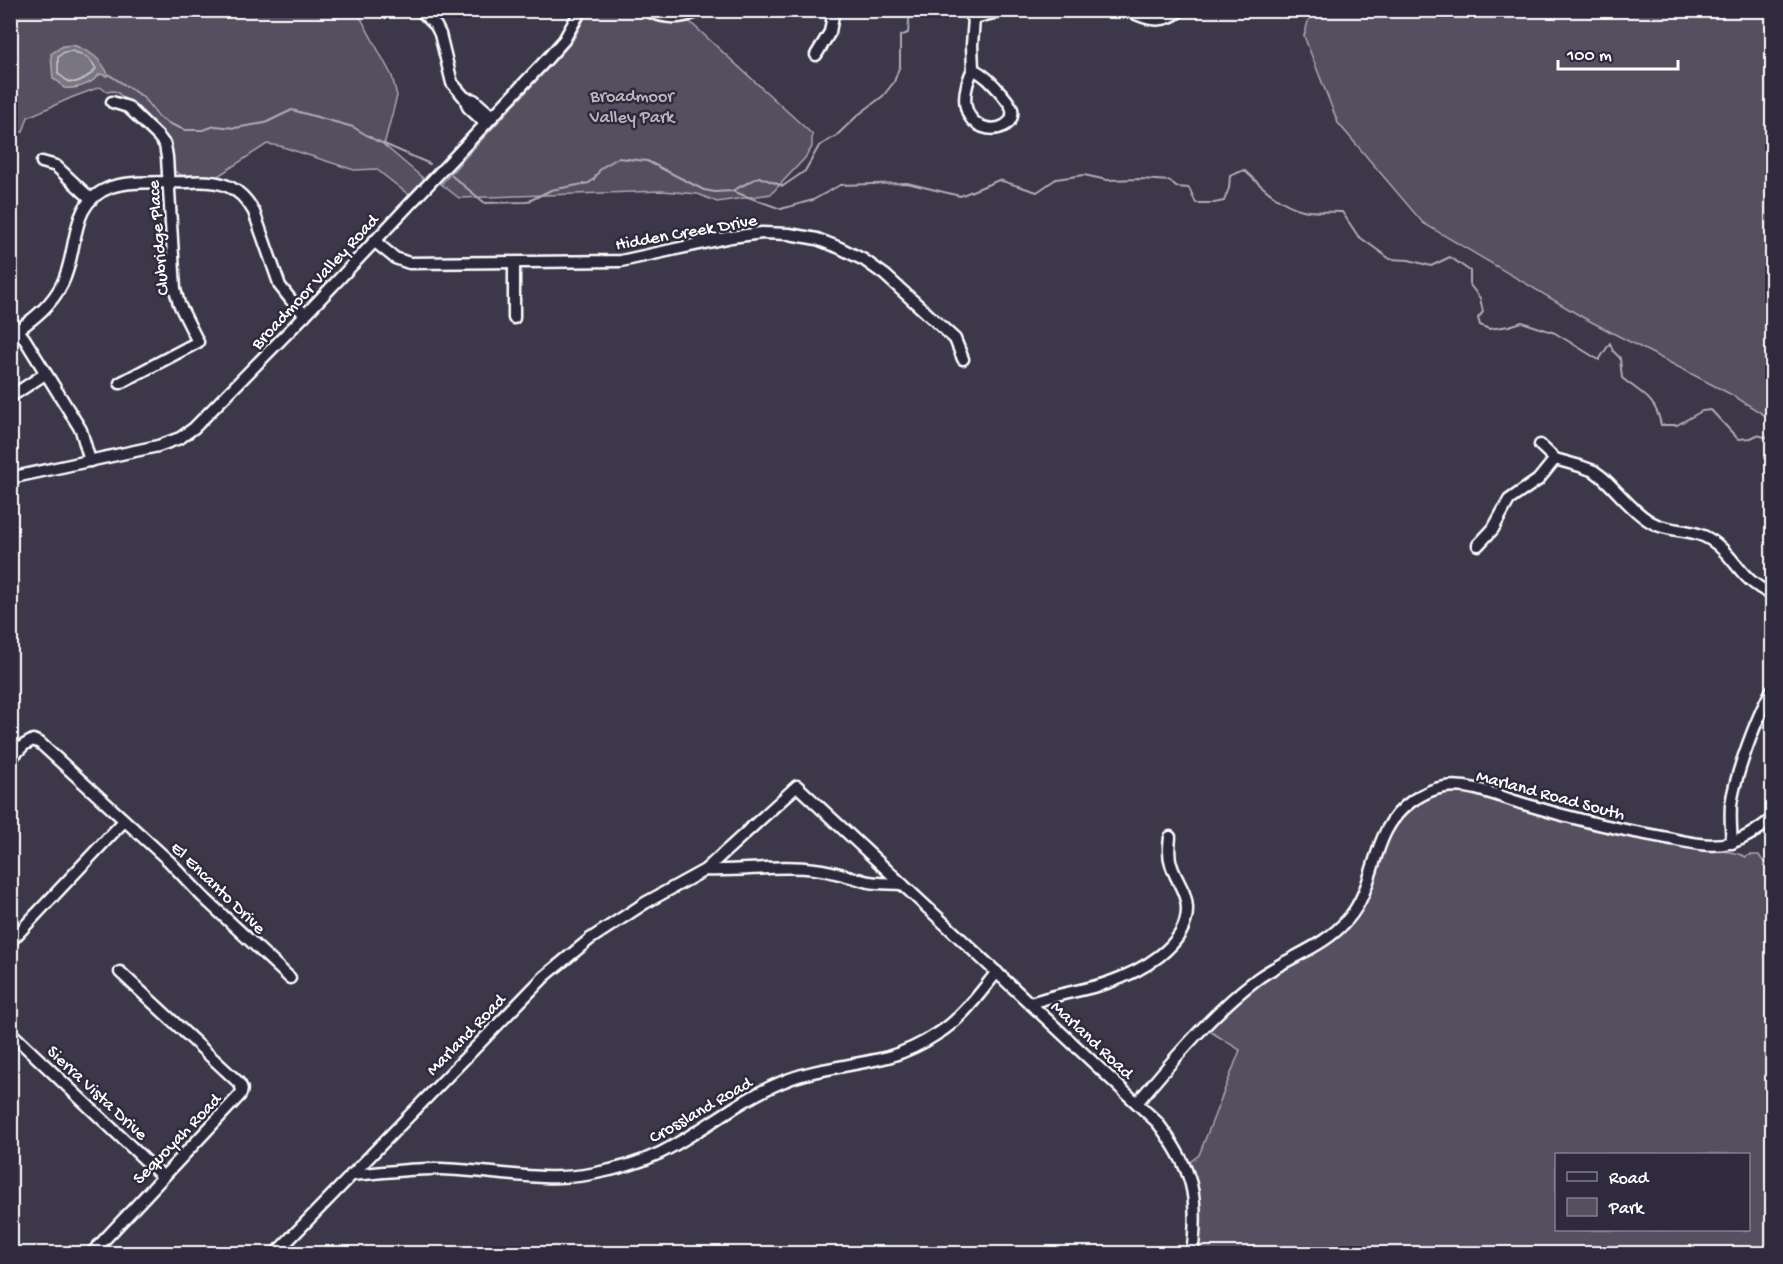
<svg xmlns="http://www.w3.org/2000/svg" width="1783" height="1264" font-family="'Gochi Hand',sans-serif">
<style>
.green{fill:#555060;stroke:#aaa8b0;stroke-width:1.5;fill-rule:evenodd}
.water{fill:#797682;stroke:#afadb4;stroke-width:1.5}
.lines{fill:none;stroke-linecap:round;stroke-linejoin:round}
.shore{stroke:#c9c8cd;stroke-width:1.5}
.stream{stroke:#afadb4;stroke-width:2}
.minor-casing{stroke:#fff;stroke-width:15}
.minor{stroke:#2f2a3d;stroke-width:10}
.labels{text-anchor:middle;stroke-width:5;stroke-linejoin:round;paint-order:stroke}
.park-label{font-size:18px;fill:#bbb9bf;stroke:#2f2a3d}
.street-label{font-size:18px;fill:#fff;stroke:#2f2a3d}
</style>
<rect width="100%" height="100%" fill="#3c3749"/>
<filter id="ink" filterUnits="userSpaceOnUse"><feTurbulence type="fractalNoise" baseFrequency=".0167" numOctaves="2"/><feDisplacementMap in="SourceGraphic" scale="12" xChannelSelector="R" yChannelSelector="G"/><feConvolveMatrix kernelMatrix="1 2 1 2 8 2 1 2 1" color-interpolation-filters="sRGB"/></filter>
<g filter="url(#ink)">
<g class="green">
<polygon points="589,10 632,11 654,21 667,23 690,22 812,134 812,147 805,158 771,194 717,202 698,194 662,191 459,198 441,184 562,53 573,40"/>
<polygon points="10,11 357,11 392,76 397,96 384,145 424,179 409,195 376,169 354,170 280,146 267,144 218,176 181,175 174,171 159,132 117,92 113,91 107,92 100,87 73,97 28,117 23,132 11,132"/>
<polygon points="1311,11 1772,11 1772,420 1734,396 1584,318 1423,223 1338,123 1304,36"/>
<path d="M1452,792C1484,792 1521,811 1553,819C1599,831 1646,839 1692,848C1710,851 1730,849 1746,857L1749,855H1759L1762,860L1772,866V1253H1197C1202,1216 1203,1199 1190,1162L1199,1155L1240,1050L1208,1030L1235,1001L1261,982L1349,924L1365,904L1371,889L1383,849L1396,821L1417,803L1441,793ZM1556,1154H1748V1230H1556Z"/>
</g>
<path class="water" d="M73,45C89,51 101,58 108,74L107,76L100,74C91,84 78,89 64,88L59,82L53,79L51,54L63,46Z"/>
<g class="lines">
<path class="shore" d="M72,51C84,55 91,58 96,69C91,75 78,84 70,82C66,81 62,76 58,74V57L64,52Z"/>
<g class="stream">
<polyline points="108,74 143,97 159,117 168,123 185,130 203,130 215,126 235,128 265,123 292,110 353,127 375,140 430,164"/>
<path d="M452,176L485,203L527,202L551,190L589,183L594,179L601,168L618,158L647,161L704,190L715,192L732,191L781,209L813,200L840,185L907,183L960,196L999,180L1037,192L1056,179L1084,175L1107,180L1141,179L1170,181L1176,187L1189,188L1196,203H1214L1224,201L1229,188L1230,176L1244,170C1261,186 1279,204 1303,210C1315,213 1330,211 1342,212L1358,236L1390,259L1409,260L1431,266L1450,257L1470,271V285L1480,298L1483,312L1478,318L1480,325L1489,329L1509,326L1522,322L1555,333L1599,360L1610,343L1613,351L1620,358L1622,378C1642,394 1656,398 1661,425H1677L1702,411L1711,410L1738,439L1751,438L1757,435L1772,439"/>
<polyline points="732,191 759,177 783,186 805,171 819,146 836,136 858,115 883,96 894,82 900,65 900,36 908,33 910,10"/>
</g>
<defs>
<g id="minor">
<polyline points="420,10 436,26 440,34 452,83 465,98 468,107 485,123"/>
<path d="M647,10C665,20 683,19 701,10"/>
<polyline points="964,10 974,18 1005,10"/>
<path d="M1128,10C1147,20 1163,25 1181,10"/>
<polyline points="816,55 830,32 834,10"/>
<path d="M973,69C986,76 991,82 1001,93C1005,98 1010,103 1012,109C1018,141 941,138 973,69Z"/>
<polyline points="973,69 972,45 974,18"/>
<polyline points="465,98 474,100 492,116"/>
<polyline points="112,102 128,107 158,136 165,145 167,157 175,289 179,304 198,342 120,383"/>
<polyline points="42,162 56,166 91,199"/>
<polyline points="374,241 395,258 409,263 621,261 731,237 762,233 789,234 817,239 840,248 864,260 885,275 955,339 963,359"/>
<polyline points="514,263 514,318"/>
<polyline points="10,320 24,338 81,430 90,461"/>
<path d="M18,330C36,317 52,304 62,284C80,249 67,203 111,187C131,180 166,183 189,182C218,180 239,184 254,212L280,286L291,300L305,315"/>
<polyline points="10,397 45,374"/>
<path d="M1540,445L1555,459L1580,466L1594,471L1602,477C1618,491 1637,517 1657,525C1675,532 1694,529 1711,540C1736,556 1739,580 1772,594"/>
<polyline points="10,478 158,446 180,438 194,428 305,315 548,58 564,40 581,10"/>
<polyline points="1478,545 1493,529 1509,500 1538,480 1555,459"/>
<polyline points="10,759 24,745 33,740 40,743 169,861 202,896 290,978"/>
<path d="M1732,843C1731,830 1730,818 1731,805C1735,775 1757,716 1772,690"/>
<path d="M705,870C742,872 778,864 815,869C834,871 852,878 869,882C880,884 891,883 902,884"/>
<polyline points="10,942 124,821"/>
<path d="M1031,1003C1056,994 1082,991 1107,983C1139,972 1188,947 1187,908C1187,892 1175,879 1171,864C1168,855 1169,846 1170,837"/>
<polyline points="10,1032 162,1176"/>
<path d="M1137,1103C1172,1061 1214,1011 1257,979C1287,957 1324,948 1348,919C1379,883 1369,831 1412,801C1421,795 1434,788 1445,787C1471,783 1500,797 1524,804C1570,818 1615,829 1662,837C1684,841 1707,848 1729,843C1746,839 1759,829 1772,819"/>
<path d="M351,1175C381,1173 410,1168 441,1169C489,1170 544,1183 591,1174C614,1170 639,1163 660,1153C702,1132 738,1100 782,1082C815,1068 853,1066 888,1057C905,1052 922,1044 937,1034C962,1019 979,994 997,972"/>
<path d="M91,1254L240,1095C243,1090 242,1087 238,1082L120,972"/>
<path d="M275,1254L545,976L590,939L645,903L705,870L797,786L1157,1122C1192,1168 1200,1195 1192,1254"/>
</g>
</defs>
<use href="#minor" class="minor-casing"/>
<use href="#minor" class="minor"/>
</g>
</g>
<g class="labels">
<g class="park-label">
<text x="632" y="101">Broadmoor<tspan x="632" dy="21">Valley Park</tspan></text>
</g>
<g class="street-label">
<text transform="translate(686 231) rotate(-10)" y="6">Hidden Creek Drive</text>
<text transform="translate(157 238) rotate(-95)" y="6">Clubridge Place</text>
<text transform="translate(314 281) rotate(-47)" y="6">Broadmoor Valley Road</text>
<text transform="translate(1551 794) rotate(15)" y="6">Marland Road South</text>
<text transform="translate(219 887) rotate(44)" y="6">El Encanto Drive</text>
<text transform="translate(465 1034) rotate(-46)" y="6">Marland Road</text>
<text transform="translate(1093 1039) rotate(43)" y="6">Marland Road</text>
<text transform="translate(98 1092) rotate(43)" y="6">Sierra Vista Drive</text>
<text transform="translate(700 1109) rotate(-30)" y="6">Crossland Road</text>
<text transform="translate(176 1138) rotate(-46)" y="6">Sequoyah Road</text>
</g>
</g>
<rect width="1783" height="1264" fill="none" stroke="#2f2a3d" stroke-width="36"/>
<rect x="18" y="18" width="1747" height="1228" fill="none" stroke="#fff" stroke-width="2" filter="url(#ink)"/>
<rect x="1555" y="1153" width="195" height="78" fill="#2f2a3d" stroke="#827f8b" stroke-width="1.5"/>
<rect x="1567" y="1172" width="30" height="9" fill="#2f2a3d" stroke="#827f8b" stroke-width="1.5"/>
<text x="1609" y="1183" font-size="18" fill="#ffffff">Road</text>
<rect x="1567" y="1198" width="30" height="18" fill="#555060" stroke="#827f8b" stroke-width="1.5"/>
<text x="1609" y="1213" font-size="18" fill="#ffffff">Park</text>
<path d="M1558 60v9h120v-9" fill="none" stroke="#ffffff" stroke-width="3"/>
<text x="1567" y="60" font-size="18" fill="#ffffff" stroke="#2f2a3d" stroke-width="4.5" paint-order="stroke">100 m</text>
</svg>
